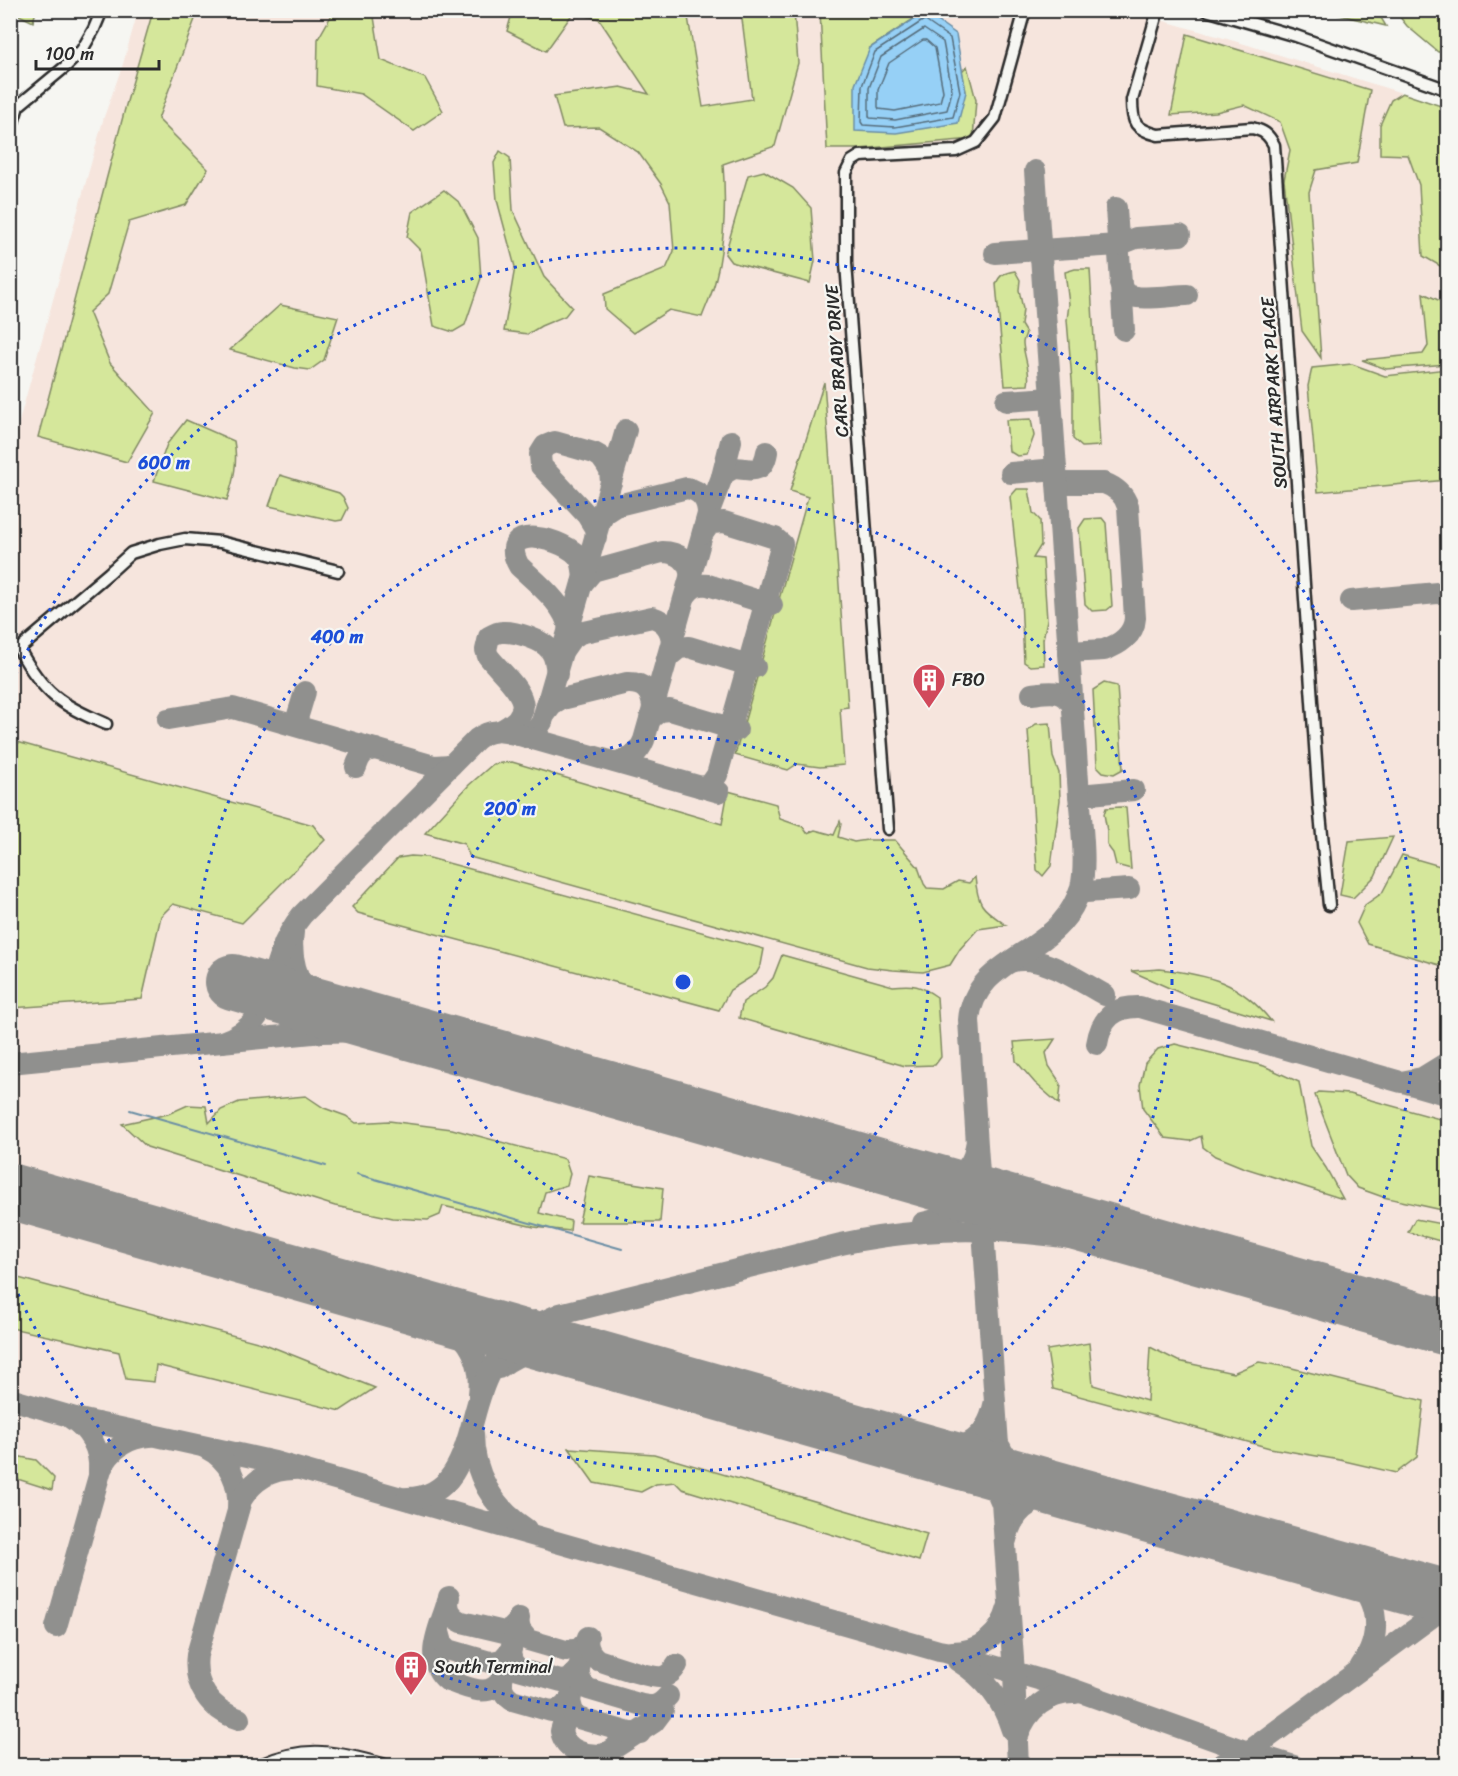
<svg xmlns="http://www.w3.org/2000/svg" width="1458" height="1776" font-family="Sriracha,sans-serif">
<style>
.built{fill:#f6e5dd}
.green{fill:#d5e79b;stroke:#808963;stroke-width:1.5}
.water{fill:#96d0f6;stroke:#6b8ea5;stroke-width:1.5}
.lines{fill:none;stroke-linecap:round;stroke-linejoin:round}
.shore{stroke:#566d7c;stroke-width:1.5}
.stream{stroke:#6b8ea5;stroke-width:2}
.taxiway{stroke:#90908e;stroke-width:22}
.runway{stroke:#90908e;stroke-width:56}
.minor-casing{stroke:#2b2b2b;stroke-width:15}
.major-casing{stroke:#2b2b2b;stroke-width:18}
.minor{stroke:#f6f6f2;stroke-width:10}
.major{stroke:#f6f6f2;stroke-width:14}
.ring{fill:none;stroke:#1d4ed8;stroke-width:3;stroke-dasharray:3 6}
.labels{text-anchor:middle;stroke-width:4.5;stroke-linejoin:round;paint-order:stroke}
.street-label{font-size:18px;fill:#2b2b2b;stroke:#f6f6f2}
.poi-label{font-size:18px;fill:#2b2b2b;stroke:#f6f6f2;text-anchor:start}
.centre{fill:#1d4ed8;stroke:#f6f6f2;stroke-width:3}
.ring-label{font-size:18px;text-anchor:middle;font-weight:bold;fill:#1d4ed8;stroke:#f6f6f2;stroke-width:4.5;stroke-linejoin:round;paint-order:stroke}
</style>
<rect width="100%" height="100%" fill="#f6f6f2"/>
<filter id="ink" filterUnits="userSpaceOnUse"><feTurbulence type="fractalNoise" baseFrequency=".0167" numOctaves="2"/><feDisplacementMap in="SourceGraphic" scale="12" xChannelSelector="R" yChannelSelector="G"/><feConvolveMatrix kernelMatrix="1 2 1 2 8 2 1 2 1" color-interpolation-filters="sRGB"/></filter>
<g filter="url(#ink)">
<polygon class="built" points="138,11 1129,11 1248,45 1402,93 1391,101 1447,118 1447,1765 11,1765 10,454 104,117 123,64"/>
<g class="green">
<path d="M513,10L687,11L703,107L752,99L741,11H794L798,63L775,146L723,164C726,203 725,244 715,282C712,294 706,306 702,317L669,310L633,333L605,309L604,294L666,269L674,251L670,202L661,184L638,152L599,127L563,128L554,96L621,87L649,94L599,19L573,13L546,51L507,31Z"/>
<polygon points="11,11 36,11 33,22"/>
<polygon points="153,11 198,11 158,119 208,169 186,205 129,222 108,294 89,312 110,363 155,413 127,462 38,437 126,105"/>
<polygon points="334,11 372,11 374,17 381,60 425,78 443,111 414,131 361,94 317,86 318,39"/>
<polygon points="820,11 925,11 870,48 966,92 962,71 967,66 976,100 973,139 859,149 827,149"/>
<polygon points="1323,11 1377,11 1386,26"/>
<polygon points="1395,11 1447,11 1447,52 1438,52 1407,26"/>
<polygon points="1187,34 1370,90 1357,163 1316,170 1309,192 1321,358 1302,331 1284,180 1290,150 1280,122 1244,105 1216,112 1171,115"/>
<polygon points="1402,93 1447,108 1447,270 1423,256 1419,185 1408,155 1380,154 1380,125 1391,100"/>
<polygon points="500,151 510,158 513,210 544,277 572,307 565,316 541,326 528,334 504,331 515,267 497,200 494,163"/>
<polygon points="764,171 793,188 811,208 815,261 810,283 731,262 725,254 748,175"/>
<polygon points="444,190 460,203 478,238 481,278 465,325 453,332 434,326 421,251 407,237 412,212"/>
<polygon points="1075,269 1090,269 1100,446 1082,447 1073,439 1073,392 1067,320 1069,304 1065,272"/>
<path d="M1015,271L1020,280L1019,290L1023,309L1021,325L1026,333C1025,336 1023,340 1023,343C1024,358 1031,370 1028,385L1005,386L996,284C1000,274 1004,273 1015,271Z"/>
<polygon points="1423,293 1447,304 1447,364 1386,369 1362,360 1423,354 1428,346"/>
<polygon points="280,305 338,317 324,360 310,370 295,368 230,350"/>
<polygon points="1352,364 1385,376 1447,369 1447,480 1318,492 1308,386 1312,368"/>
<polygon points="824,382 848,707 840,708 844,765 820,767 797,764 788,770 735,755 808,497 790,491"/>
<polygon points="1031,419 1034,436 1027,455 1017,456 1009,451 1006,420"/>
<path d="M186,420L234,441C238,462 234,479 227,500L154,481L167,444Z"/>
<polygon points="280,475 339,493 343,497 348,508 342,520 336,521 269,506"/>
<polygon points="1017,489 1029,489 1033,513 1040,520 1041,545 1033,558 1043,559 1047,620 1043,639 1044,665 1030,666 1024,662 1021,599 1010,497"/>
<polygon points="1102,518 1106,523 1112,606 1107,610 1092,611 1085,604 1079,528 1085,519"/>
<polygon points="1104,683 1117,686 1123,769 1114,774 1103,772 1097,766 1093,690"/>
<polygon points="1050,723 1053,757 1059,773 1060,800 1051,866 1043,876 1037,870 1028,730 1036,724"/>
<polygon points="10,740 313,825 325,840 242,923 173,904 161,916 142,999 11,1008"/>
<path d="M512,762L722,824L728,791L776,804L780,819L803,827L807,833L815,830L834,835L840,821L841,824L838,837L854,842L867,840H895L918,867L924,884L927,888L944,889L958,881L969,883L975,877C978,907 982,908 1006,925L978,929L960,949L950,965L923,972L893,970L867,967L470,857L464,844L425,833L469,785L493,764Z"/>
<polygon points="1121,807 1126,808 1131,869 1116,865 1113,853 1107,845 1107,831 1104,814 1106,808"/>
<polygon points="1393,837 1375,876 1353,898 1340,895 1349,841"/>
<polygon points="1402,855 1447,868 1447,949 1443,966 1368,944 1357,923 1365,905 1382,893"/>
<polygon points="411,856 426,857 764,949 761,965 756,974 730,990 719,1010 358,913 352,907 398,858"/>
<path d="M782,955L893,986C914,984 920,985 937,997L941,1057L935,1065L905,1066L739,1018L743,1002L765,987L773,978Z"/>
<path d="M1160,969C1209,975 1239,981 1271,1021L1185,995L1131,971Z"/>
<polygon points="1055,1039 1046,1053 1049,1066 1061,1084 1059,1104 1035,1083 1016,1061 1014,1042"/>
<polygon points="1175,1044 1264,1066 1299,1082 1311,1146 1326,1168 1343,1199 1242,1167 1215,1156 1203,1147 1201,1136 1190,1141 1165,1138 1143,1109 1140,1085 1145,1063 1158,1049"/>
<polygon points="1319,1092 1349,1094 1447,1121 1447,1211 1383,1197 1358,1188 1346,1175 1315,1095"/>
<polygon points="306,1096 324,1108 346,1116 356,1123 389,1121 452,1129 565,1159 570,1174 567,1185 545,1192 539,1213 571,1221 570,1231 534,1227 443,1206 440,1215 428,1220 393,1218 335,1206 147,1147 122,1124 168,1114 188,1105 206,1106 209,1123 221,1110 239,1102"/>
<polygon points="589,1176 663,1188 660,1222 579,1222"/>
<polygon points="1415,1219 1447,1225 1447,1243 1408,1232"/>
<polygon points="11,1276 265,1344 375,1388 340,1411 156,1365 154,1382 126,1379 119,1352 11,1328"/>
<polygon points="1089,1343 1093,1385 1147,1401 1150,1347 1178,1361 1233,1373 1259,1362 1288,1367 1424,1401 1417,1457 1396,1473 1340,1460 1270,1448 1053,1389 1047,1350"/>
<polygon points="569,1448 654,1454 927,1534 919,1561 682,1489 675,1482 656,1484 641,1492 594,1483"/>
<polygon points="11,1455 36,1460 54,1478 52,1490 11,1477"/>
</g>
<polygon class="water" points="925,12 956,34 966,92 958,123 896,133 855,131 855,85 870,48"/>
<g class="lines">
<g class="shore">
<polygon points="924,20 950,38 960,92 953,117 895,127 863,125 861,122 862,86 875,52"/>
<polygon points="924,29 943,42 952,91 947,110 895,120 870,118 869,116 869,88 881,57"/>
<polygon points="923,40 926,40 935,48 943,91 940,102 895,111 879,109 878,107 878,90 889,63"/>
</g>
<g class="stream">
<polyline points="130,1110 326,1166"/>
<polyline points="357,1174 622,1249"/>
</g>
<g class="taxiway">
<polyline points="1116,208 1124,330"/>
<polyline points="995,253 1118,245 1136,238 1180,235"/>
<path d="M1120,284C1122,287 1123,291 1125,293C1136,302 1173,295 1187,295"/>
<polyline points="1006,401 1051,398"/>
<polyline points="1011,473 1056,469"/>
<path d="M722,477L725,473L734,468C751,469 763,475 767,452"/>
<path d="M1057,483H1104C1115,487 1125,495 1128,507L1135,618C1134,635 1119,645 1104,650L1069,652"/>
<path d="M600,522L604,514L618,505L687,488C701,491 708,500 708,514"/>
<polyline points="596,537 595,528 587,515 541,466 540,454 545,446 555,442 594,453 601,457 606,464 610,471 611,482"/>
<path d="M582,584L593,571L662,552C679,552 689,560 691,577"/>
<path d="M686,595C692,587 697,584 708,585L772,605"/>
<polyline points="1351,601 1448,592"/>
<path d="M569,630C567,606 536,582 519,566C494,521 568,538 580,559C583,564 583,571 584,577"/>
<path d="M564,649L571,639L580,633L652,617C665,621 671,629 672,642"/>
<polyline points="668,657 679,648 689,647 755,667"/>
<path d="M1032,694C1049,692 1066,688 1073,707"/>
<path d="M546,713L552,705L562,699L627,683C644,682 652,692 653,708"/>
<polyline points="168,719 233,708 434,766 451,765"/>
<polyline points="650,719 660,711 670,710 737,730"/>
<polyline points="295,725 305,692"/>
<path d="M500,731C549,707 506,680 488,656L486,650L489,637C494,634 497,632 502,632C515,631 544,640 551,651C556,658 556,666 557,674"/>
<path d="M519,735C529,735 537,731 542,722L626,430"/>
<path d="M615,762C629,761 639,753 644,740L708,514L722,477L731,441"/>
<path d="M356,767C360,755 364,750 376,749"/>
<polyline points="701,787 710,785 717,775 782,544 775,538 724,522 713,523 708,526 703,533"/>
<polyline points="1079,795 1134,790"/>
<polyline points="1086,892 1129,889"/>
<path d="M293,932C290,955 295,982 314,998C321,1005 331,1009 339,1013"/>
<path d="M1010,962C1040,952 1079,981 1105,995"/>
<path d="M222,1042C268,1026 266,991 281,952C286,938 293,926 302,915L477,739C491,728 502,731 519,735L719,792"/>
<path d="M1097,1044C1101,1019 1114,1006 1140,1007L1401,1082L1422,1078L1448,1062"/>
<polyline points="10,1063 323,1032 365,1031 417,1036"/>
<polyline points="1403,1082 1448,1095"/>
<path d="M979,1174C984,1189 993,1196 1007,1204"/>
<path d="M924,1180C951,1182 972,1176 976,1146"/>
<path d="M923,1223C952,1216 971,1209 978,1177"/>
<path d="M430,1311C462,1329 484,1354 479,1394"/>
<polyline points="487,1327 512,1326 535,1321"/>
<path d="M499,1368C525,1347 548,1349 579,1353"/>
<polyline points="10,1399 79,1419 275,1462 939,1651 945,1652 1072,1689 1248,1752 1294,1766"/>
<path d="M71,1418C89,1429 101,1449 99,1472"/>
<path d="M473,1434C473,1473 493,1508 526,1529"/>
<path d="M1000,1447C1008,1466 1021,1475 1039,1484"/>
<path d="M206,1448C230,1460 240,1483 238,1509"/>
<path d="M925,1452C960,1452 986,1443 994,1405"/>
<path d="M960,1462C979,1470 993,1480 1001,1501"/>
<path d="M407,1498C472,1498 466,1414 490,1372C506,1344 531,1326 560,1314L841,1244C868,1238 896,1234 923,1232C1039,1223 1152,1252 1264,1277"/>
<path d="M1006,1540C1014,1503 1041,1495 1074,1494"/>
<path d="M1324,1563C1334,1568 1345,1572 1353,1579C1381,1601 1381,1639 1361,1666"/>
<path d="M449,1597C446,1609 451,1617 462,1622L504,1632L509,1631L518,1622"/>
<path d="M447,1604C439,1631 422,1660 448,1681C468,1687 489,1700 502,1679"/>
<polyline points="519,1618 510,1653 512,1661 518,1669 561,1681 568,1680 578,1670"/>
<polyline points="518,1621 520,1630 528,1640 566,1651 579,1649 587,1641"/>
<path d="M56,1627L101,1469C111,1449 128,1437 150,1436"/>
<polyline points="439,1632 442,1643 449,1650 490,1662 502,1660 510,1651"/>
<path d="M588,1637L561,1731C565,1751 586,1757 605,1754L654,1722L663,1710"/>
<path d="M587,1641C588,1650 591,1655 598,1660C610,1664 652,1679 663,1677C669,1675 674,1670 677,1665"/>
<path d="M952,1652C980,1652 1001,1635 1008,1608"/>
<path d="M958,1661C984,1677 1003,1701 1012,1730"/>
<polyline points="505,1669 502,1679 502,1688 506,1695 512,1700 551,1711 561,1709 570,1701"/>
<path d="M578,1670L581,1682L588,1689L642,1705C654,1708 660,1705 668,1696"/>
<polyline points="570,1701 573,1713 578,1718 630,1733 640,1733"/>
<path d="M239,1719C210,1710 193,1685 197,1655L241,1500C253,1480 271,1469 294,1469"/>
<path d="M1018,1736C1026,1710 1048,1692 1076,1693"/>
<path d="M1018,1766L1014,1673L977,1145L969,1020C973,968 1031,957 1061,923C1071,912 1077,900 1081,887C1087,865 1081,819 1079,795L1035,171"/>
<polyline points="1219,1766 1248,1752 1448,1605"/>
</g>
<g class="runway">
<polyline points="233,982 1448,1328"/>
<polyline points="10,1191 1074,1494 1448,1598"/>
</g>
<defs>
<g id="minor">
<path d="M1158,10L1132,100C1132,123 1135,129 1158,135L1252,128C1264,131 1268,134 1274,145L1319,804L1329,905"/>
<polyline points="1206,10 1296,36 1448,90"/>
<polyline points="10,132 18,106 65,67 82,50 94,29 102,10"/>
<path d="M106,724C60,705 43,693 19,649L109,573L131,553L160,544L185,539L220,542L338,571"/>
<polyline points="888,829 846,263 846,173 852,161 860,156 956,151 976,142 995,118 1025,10"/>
</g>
<path id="major" d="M262,1766C307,1746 337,1754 383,1766"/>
</defs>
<use href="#minor" class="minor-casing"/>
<use href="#major" class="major-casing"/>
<use href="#minor" class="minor"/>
<use href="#major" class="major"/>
</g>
</g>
<g class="ring">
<circle cx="683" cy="982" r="245"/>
<circle cx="683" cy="982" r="489"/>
<path d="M12 683A734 734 0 1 1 12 1281"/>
</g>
<defs>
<symbol id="building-pin" viewBox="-11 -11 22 30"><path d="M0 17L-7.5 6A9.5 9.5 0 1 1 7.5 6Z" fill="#d1495b" stroke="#f6f6f2"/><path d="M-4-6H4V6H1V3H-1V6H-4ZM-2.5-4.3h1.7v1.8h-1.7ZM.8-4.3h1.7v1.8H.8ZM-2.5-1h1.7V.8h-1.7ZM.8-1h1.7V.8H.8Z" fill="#fff"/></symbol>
</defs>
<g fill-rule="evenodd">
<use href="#building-pin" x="910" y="661" width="38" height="52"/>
<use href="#building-pin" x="392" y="1648" width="38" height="52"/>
</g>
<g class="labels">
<g class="street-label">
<text transform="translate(837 361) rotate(-94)" y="6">CARL BRADY DRIVE</text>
<text transform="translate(1274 393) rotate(-94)" y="6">SOUTH AIRPARK PLACE</text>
</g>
<g class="poi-label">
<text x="952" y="686">FBO</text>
<text x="434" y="1673">South Terminal</text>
</g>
</g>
<circle cx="683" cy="982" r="9" class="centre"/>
<g class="ring-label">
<text x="164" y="469">600 m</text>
<text x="337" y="643">400 m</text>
<text x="510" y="815">200 m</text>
</g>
<rect width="1458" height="1776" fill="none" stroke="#f6f6f2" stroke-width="36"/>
<rect x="18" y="18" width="1422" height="1740" fill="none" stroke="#2b2b2b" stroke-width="2" filter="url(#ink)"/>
<path d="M36 60v9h123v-9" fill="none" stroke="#2b2b2b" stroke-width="3"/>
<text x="45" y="60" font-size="18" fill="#2b2b2b" stroke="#f6f6f2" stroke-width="4.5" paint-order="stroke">100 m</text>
</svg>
